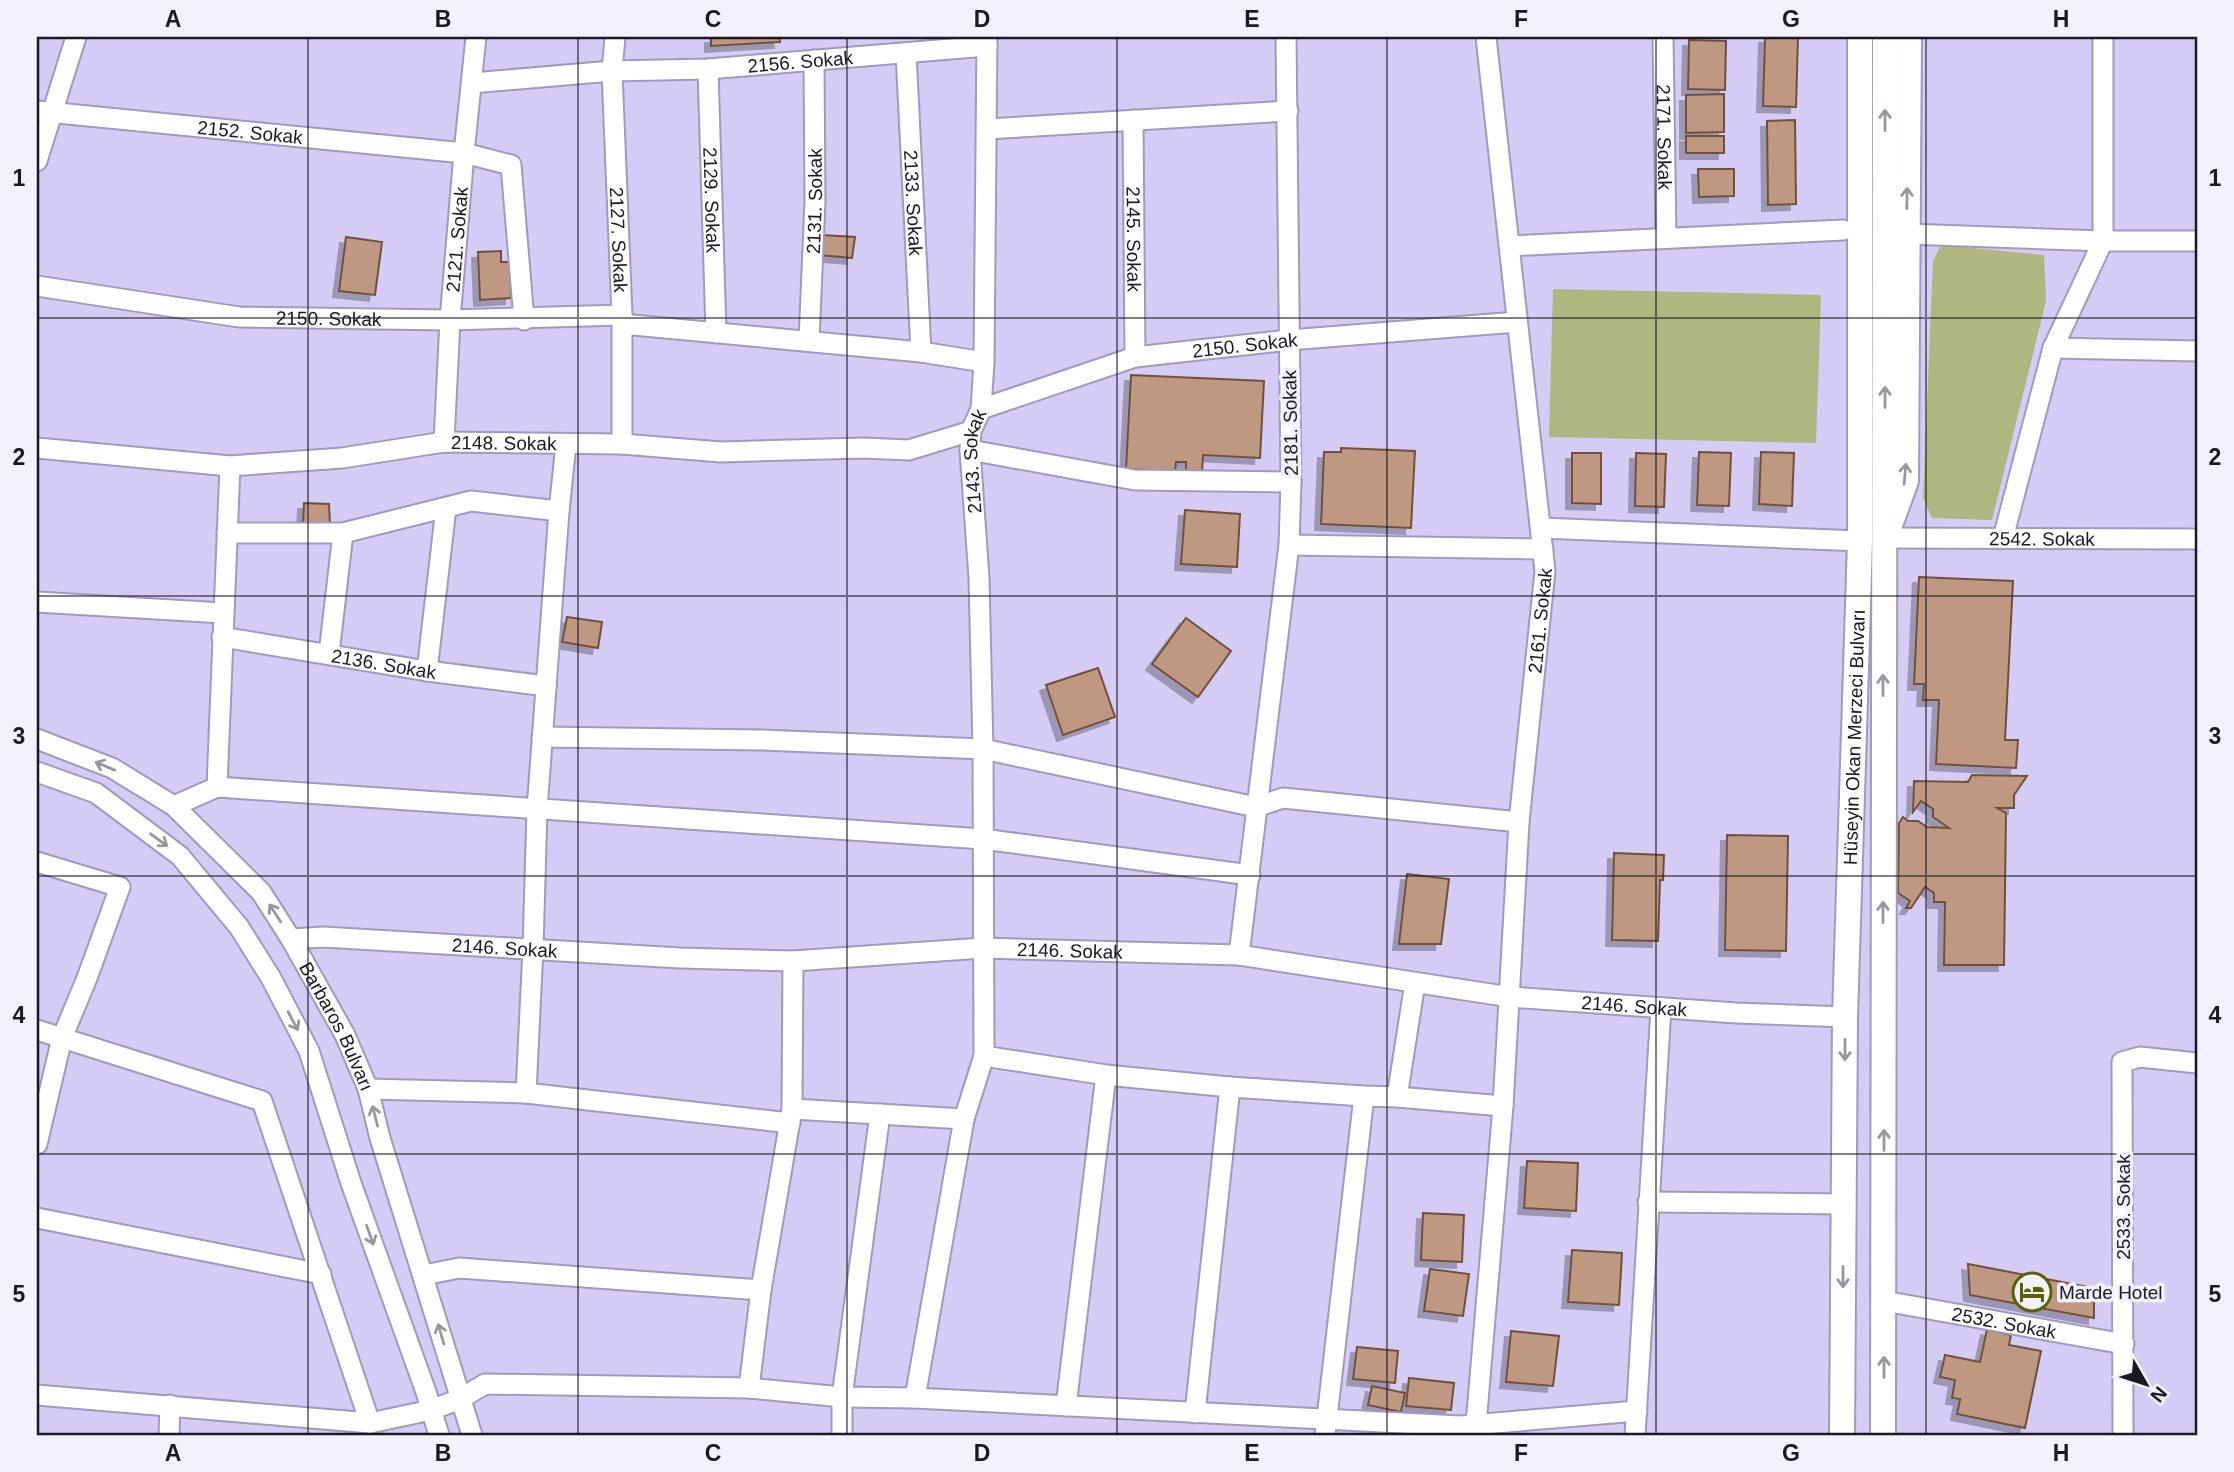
<svg xmlns="http://www.w3.org/2000/svg" width="2234" height="1472" font-family="Arial,sans-serif">
<style>
.park{fill:#afb680}
.building{fill:#be9881;stroke:#71503a;stroke-width:2;filter:url(#shadow)}
.lines{fill:none;stroke-linecap:round;stroke-linejoin:round}
.minor-casing{stroke:#a199bf;stroke-width:23}
.major-casing{stroke:#a199bf;stroke-width:28}
.minor{stroke:#fff;stroke-width:19}
.major{stroke:#fff;stroke-width:24}
.oneway{stroke:#98979d}
.grid{fill:none;stroke:#1b1725;stroke-width:2;stroke-opacity:0.55}
.labels{text-anchor:middle;stroke-width:7;stroke-linejoin:round;paint-order:stroke}
.street-label{font-size:19px;fill:#1b1725;stroke:#f3f1fe}
.poi-label{font-size:19px;fill:#1b1725;stroke:#f3f1fe;text-anchor:start}
.neatline{fill:none;stroke:#1b1725;stroke-width:2.5}
.grid-label{font-size:23px;text-anchor:middle;font-weight:bold;fill:#1b1725}
</style>
<defs>
<filter id="shadow"><feDropShadow dx="-6" dy="6" stdDeviation="0" flood-color="#0004"/></filter>
</defs>
<rect width="100%" height="100%" fill="#d4ccf4"/>
<g class="park">
<polygon points="1941,245 2044,255 2046,301 1992,520 1932,518 1923,498 1933,261"/>
<polygon points="1553,289 1821,295 1816,443 1549,437"/>
</g>
<g class="building">
<polygon points="711,37 779,37 780,42 711,46"/>
<polygon points="1765,37 1798,37 1796,107 1763,106"/>
<polygon points="1689,40 1726,41 1725,90 1688,89"/>
<polygon points="1724,94 1724,132 1686,133 1686,95"/>
<polygon points="1795,120 1796,204 1768,205 1767,121"/>
<rect x="1686" y="136" width="38" height="17"/>
<polygon points="1698,169 1734,169 1734,196 1699,197"/>
<polygon points="822,235 855,237 852,258 819,255"/>
<polygon points="346,237 382,242 375,295 339,291"/>
<polygon points="501,251 501,262 510,262 511,298 480,300 478,252"/>
<polygon points="1131,375 1264,381 1260,458 1203,455 1202,474 1186,473 1186,462 1176,462 1175,471 1126,469"/>
<polygon points="1341,448 1415,451 1411,528 1321,524 1324,452 1341,452"/>
<polygon points="1699,452 1731,453 1729,506 1697,505"/>
<polygon points="1761,452 1794,453 1792,506 1759,504"/>
<polygon points="1572,453 1601,453 1601,504 1572,503"/>
<polygon points="1636,453 1666,454 1664,507 1635,506"/>
<polygon points="304,503 329,504 330,525 303,524"/>
<polygon points="1185,510 1240,514 1237,567 1181,564"/>
<polygon points="1919,577 2013,581 2005,740 2018,740 2016,768 1936,764 1939,700 1923,700 1924,684 1914,684"/>
<polygon points="567,617 602,622 598,648 562,642"/>
<polygon points="1186,618 1231,651 1198,697 1152,664"/>
<polygon points="1098,668 1115,717 1063,735 1046,685"/>
<polygon points="1972,775 2027,776 2014,795 2014,808 1997,808 2006,813 2004,965 1944,965 1945,902 1934,902 1934,893 1925,887 1911,908 1906,908 1910,901 1898,893 1899,823 1903,817 1908,821 1918,821 1927,827 1949,828 1933,817 1933,809 1921,801 1913,812 1914,781 1968,782"/>
<polygon points="1727,835 1788,836 1786,951 1725,950"/>
<polygon points="1614,853 1664,855 1663,880 1660,880 1658,941 1612,940"/>
<polygon points="1407,874 1449,879 1441,944 1399,944"/>
<polygon points="1527,1161 1578,1163 1576,1211 1524,1208"/>
<polygon points="1423,1213 1464,1215 1462,1262 1421,1260"/>
<polygon points="1572,1250 1622,1253 1619,1305 1568,1302"/>
<polygon points="1968,1264 2094,1288 2094,1318 1970,1295"/>
<polygon points="1430,1269 1469,1274 1463,1316 1424,1311"/>
<polygon points="1987,1329 2011,1335 2009,1345 2041,1351 2025,1428 1957,1414 1960,1399 1952,1398 1955,1380 1940,1377 1945,1355 1980,1362"/>
<polygon points="1511,1331 1559,1336 1553,1386 1506,1382"/>
<polygon points="1357,1347 1398,1351 1395,1383 1353,1379"/>
<polygon points="1409,1378 1454,1383 1451,1410 1406,1406"/>
<polygon points="1372,1386 1405,1393 1401,1412 1368,1405"/>
</g>
<g class="lines">
<defs>
<g id="minor">
<path id="s1" d="M615,37L612,71L622,315V444"/>
<path id="s2" d="M1663,37L1666,238"/>
<path id="s3" d="M906,53L921,352"/>
<path id="s4" d="M708,69L716,333"/>
<path id="s5" d="M472,83L612,71L708,69L987,46"/>
<path id="s6" d="M37,111L464,153L511,165L524,320"/>
<path id="s7" d="M1133,120L1135,357"/>
<polyline points="987,129 1288,111"/>
<polyline points="37,161 76,37"/>
<polyline points="1907,234 2103,241 2197,241"/>
<polyline points="1510,246 1843,230"/>
<path id="s8" d="M37,286L239,317L450,320L622,315"/>
<polyline points="622,324 921,352 984,362"/>
<path id="s9" d="M809,341L815,201L814,60"/>
<polyline points="2053,348 2197,351"/>
<path id="s10" d="M981,409L1135,357L1289,340L1517,322"/>
<path id="s11" d="M444,442L450,320L464,153L476,37"/>
<path id="s12" d="M37,448L230,466L342,458L444,442L622,444L721,452L863,448L909,450L971,431"/>
<polyline points="970,450 1135,480 1291,482"/>
<polyline points="1541,528 1860,541"/>
<polyline points="227,533 343,533 471,501 559,511"/>
<path id="s13" d="M1884,538L2197,539"/>
<polyline points="2003,538 2053,348 2103,241 2103,37"/>
<polyline points="1289,545 1543,549"/>
<polyline points="37,602 223,613"/>
<path id="s14" d="M222,637L427,671L546,686"/>
<polyline points="329,654 343,533"/>
<polyline points="427,671 446,508"/>
<polyline points="542,737 762,740 983,749 1256,807 1283,798 1519,822"/>
<path id="s15" d="M37,739L112,768L174,806L261,892L291,939L345,1035L368,1089L380,1138L472,1435"/>
<polyline points="37,772 96,793 180,856 239,927 271,978 309,1051 351,1183 426,1392 439,1435"/>
<polyline points="217,787 983,839 1250,875"/>
<polyline points="174,806 217,787 230,466"/>
<polyline points="37,862 120,887 87,978 62,1038 37,1144"/>
<path id="s16" d="M291,939L323,937L680,958L793,961L983,948L1239,955L1510,997L1736,1013L1845,1017"/>
<polyline points="1239,955 1289,545 1291,482 1286,37"/>
<polyline points="37,1030 262,1101 370,1423"/>
<polyline points="984,1056 1106,1075 1230,1087 1364,1096 1397,1097 1503,1106"/>
<polyline points="368,1089 526,1093 790,1123"/>
<polyline points="526,1093 533,948 537,810 559,511 566,444"/>
<polyline points="1397,1097 1415,983"/>
<polyline points="792,1109 964,1119"/>
<polyline points="1648,1202 1844,1204"/>
<polyline points="37,1218 321,1274"/>
<polyline points="424,1275 459,1268 761,1290"/>
<path id="s17" d="M1884,1301L2124,1344"/>
<polyline points="749,1388 761,1290 792,1109 793,961"/>
<polyline points="37,1395 370,1423 431,1410 460,1399 485,1384 749,1388 842,1397 915,1398 1460,1426 1637,1411"/>
<path id="s18" d="M915,1398L964,1119L984,1056L983,749L979,578L970,450L971,431L981,409L984,362L987,37"/>
<polyline points="1066,1406 1106,1075"/>
<polyline points="1195,1413 1230,1087"/>
<path id="s19" d="M1476,1425L1503,1106L1519,822L1545,571L1486,37"/>
<polyline points="169,1435 170,1405"/>
<polyline points="842,1435 842,1397 880,1114"/>
<polyline points="1325,1435 1364,1096"/>
<polyline points="1635,1435 1661,1008"/>
<polyline points="2123,1435 2122,1062 2140,1057 2197,1063"/>
</g>
<g id="major">
<polyline points="1890,525 1906,481 1909,37"/>
<path id="s20" d="M1842,1435L1845,1017L1860,541V37"/>
<polyline points="1883,1435 1885,37"/>
</g>
</defs>
<use href="#minor" class="minor-casing"/>
<use href="#major" class="major-casing"/>
<use href="#minor" class="minor"/>
<use href="#major" class="major"/>
</g>
<defs><path id="oneway-shaft" d="M-6 0H5M1.5-3L5.5 0L1.5 3" fill="none" stroke-width="1.6" stroke-linecap="round" stroke-linejoin="round" transform="scale(1.75)"/></defs>
<g class="oneway">
<use href="#oneway-shaft" transform="translate(1885 120) rotate(-90)"/>
<use href="#oneway-shaft" transform="translate(1907 198) rotate(-89)"/>
<use href="#oneway-shaft" transform="translate(1885 397) rotate(-90)"/>
<use href="#oneway-shaft" transform="translate(1905 474) rotate(-85)"/>
<use href="#oneway-shaft" transform="translate(1883 685) rotate(-90)"/>
<use href="#oneway-shaft" transform="translate(105 766) rotate(-157)"/>
<use href="#oneway-shaft" transform="translate(159 840) rotate(36)"/>
<use href="#oneway-shaft" transform="translate(1883 912) rotate(-90)"/>
<use href="#oneway-shaft" transform="translate(275 913) rotate(-123)"/>
<use href="#oneway-shaft" transform="translate(293 1021) rotate(62)"/>
<use href="#oneway-shaft" transform="translate(1845 1050) rotate(90)"/>
<use href="#oneway-shaft" transform="translate(375 1116) rotate(-104)"/>
<use href="#oneway-shaft" transform="translate(1884 1140) rotate(-90)"/>
<use href="#oneway-shaft" transform="translate(370 1235) rotate(70)"/>
<use href="#oneway-shaft" transform="translate(1843 1277) rotate(90)"/>
<use href="#oneway-shaft" transform="translate(441 1334) rotate(-106)"/>
<use href="#oneway-shaft" transform="translate(1884 1367) rotate(-90)"/>
</g>
<path class="grid" d="M308,37V1435M578,37V1435M847,37V1435M1117,37V1435M1387,37V1435M1656,37V1435M1926,37V1435M37,318H2197M37,596H2197M37,876H2197M37,1154H2197"/>
<defs>
<symbol id="hotel-ring" viewBox="-11 -11 22 22"><circle r="9.5" fill="#f3f1fe" stroke="#5b6200" stroke-width="1.5"/><path d="M-6-4.5h1.5V1H6V5H4.5V3h-9V5H-6ZM-4 0a1.8 1.8 0 1 1 3.6 0ZM.5 0V-2.5h3Q6-2.5 6 0Z" fill="#5b6200"/></symbol>
</defs>
<g fill-rule="evenodd">
<use href="#hotel-ring" x="2010" y="1270" width="44" height="44"/>
</g>
<g class="labels">
<g class="street-label">
<text dy="7" stroke="none"><textPath href="#s5" startOffset="329">2156. Sokak</textPath></text>
<text dy="7" stroke="none"><textPath href="#s6" startOffset="214">2152. Sokak</textPath></text>
<text dy="7" stroke="none"><textPath href="#s2" startOffset="100">2171. Sokak</textPath></text>
<text dy="7" stroke="none"><textPath href="#s4" startOffset="131">2129. Sokak</textPath></text>
<text dy="7" stroke="none"><textPath href="#s9" startOffset="140">2131. Sokak</textPath></text>
<text dy="7" stroke="none"><textPath href="#s3" startOffset="150">2133. Sokak</textPath></text>
<text dy="7" stroke="none"><textPath href="#s7" startOffset="119">2145. Sokak</textPath></text>
<text dy="7" stroke="none"><textPath href="#s11" startOffset="203">2121. Sokak</textPath></text>
<text dy="7" stroke="none"><textPath href="#s1" startOffset="203">2127. Sokak</textPath></text>
<text dy="7" stroke="none"><textPath href="#s8" startOffset="294">2150. Sokak</textPath></text>
<text dy="7" stroke="none"><textPath href="#s10" startOffset="273">2150. Sokak</textPath></text>
<text transform="translate(1290 423) rotate(-91)" y="7">2181. Sokak</text>
<text dy="7" stroke="none"><textPath href="#s12" startOffset="469">2148. Sokak</textPath></text>
<text dy="7" stroke="none"><textPath href="#s18" startOffset="945">2143. Sokak</textPath></text>
<text dy="7" stroke="none"><textPath href="#s13" startOffset="158">2542. Sokak</textPath></text>
<text dy="7" stroke="none"><textPath href="#s19" startOffset="807">2161. Sokak</textPath></text>
<text dy="7" stroke="none"><textPath href="#s14" startOffset="164">2136. Sokak</textPath></text>
<text dy="7" stroke="none"><textPath href="#s20" startOffset="698">Hüseyin Okan Merzeci Bulvarı</textPath></text>
<text dy="7" stroke="none"><textPath href="#s16" startOffset="214">2146. Sokak</textPath></text>
<text dy="7" stroke="none"><textPath href="#s16" startOffset="780">2146. Sokak</textPath></text>
<text dy="7" stroke="none"><textPath href="#s16" startOffset="1348">2146. Sokak</textPath></text>
<text dy="7" stroke="none"><textPath href="#s15" startOffset="430">Barbaros Bulvarı</textPath></text>
<text transform="translate(2123 1207) rotate(-90)" y="7">2533. Sokak</text>
<text dy="7" stroke="none"><textPath href="#s17" startOffset="122">2532. Sokak</textPath></text>
</g>
<g class="poi-label">
<text x="2059" y="1299">Marde Hotel</text>
</g>
</g>
<rect width="2234" height="1472" fill="none" stroke="#f3f1fe" stroke-width="77"/>
<g transform="translate(2146 1384) rotate(129)" stroke="#f3f1fe" stroke-width="5" paint-order="stroke">
<path d="M0-5L12 26L0 18L-12 26Z" fill="#1b1725"/>
<text y="-10" font-size="19" font-weight="bold" text-anchor="middle" fill="#1b1725">N</text>
</g>
<rect x="38" y="38" width="2158" height="1396" class="neatline"/>
<g class="grid-label">
<text x="173" y="27">A</text>
<text x="443" y="27">B</text>
<text x="713" y="27">C</text>
<text x="982" y="27">D</text>
<text x="1252" y="27">E</text>
<text x="1521" y="27">F</text>
<text x="1791" y="27">G</text>
<text x="2061" y="27">H</text>
<text x="19" y="186">1</text>
<text x="2215" y="186">1</text>
<text x="19" y="465">2</text>
<text x="2215" y="465">2</text>
<text x="19" y="744">3</text>
<text x="2215" y="744">3</text>
<text x="19" y="1023">4</text>
<text x="2215" y="1023">4</text>
<text x="19" y="1302">5</text>
<text x="2215" y="1302">5</text>
<text x="173" y="1461">A</text>
<text x="443" y="1461">B</text>
<text x="713" y="1461">C</text>
<text x="982" y="1461">D</text>
<text x="1252" y="1461">E</text>
<text x="1521" y="1461">F</text>
<text x="1791" y="1461">G</text>
<text x="2061" y="1461">H</text>
</g>
</svg>
